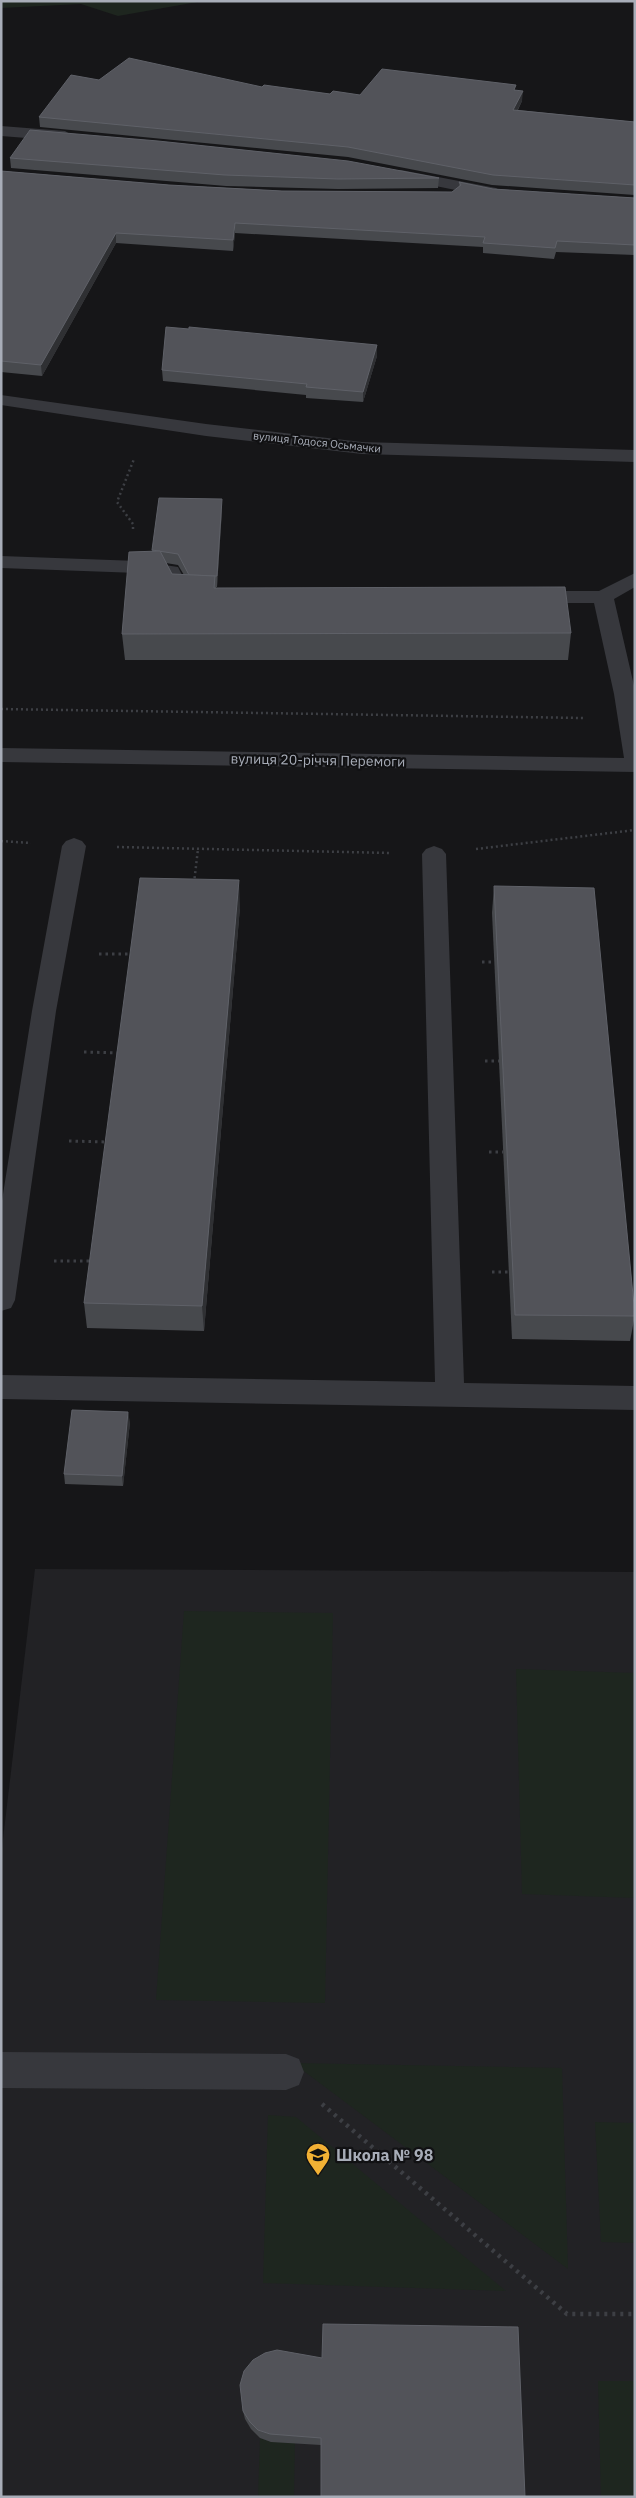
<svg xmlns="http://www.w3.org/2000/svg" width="636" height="2498" font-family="'IBM Plex Sans',sans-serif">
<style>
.built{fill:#222225}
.green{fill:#1e261f}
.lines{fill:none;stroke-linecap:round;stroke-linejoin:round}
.path-far2{stroke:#3d3f44;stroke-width:2.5;stroke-dasharray:2 3;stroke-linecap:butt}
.path-far1{stroke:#3d3f44;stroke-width:3;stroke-dasharray:2.5 4;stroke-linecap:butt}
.path{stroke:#3d3f44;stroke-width:4.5;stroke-dasharray:3 5;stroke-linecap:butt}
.minor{fill:#37383d;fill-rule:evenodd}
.wall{fill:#47494d;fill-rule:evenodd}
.shaded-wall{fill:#2f3033}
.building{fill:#525359;stroke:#5f6168}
.labels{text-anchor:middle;stroke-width:4.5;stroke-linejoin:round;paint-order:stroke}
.far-street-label{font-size:11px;fill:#a8adb8;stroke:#111113}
.street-label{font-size:14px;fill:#a8adb8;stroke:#111113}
.near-poi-label{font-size:16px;font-weight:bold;fill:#a8adb8;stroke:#111113;text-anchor:start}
</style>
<rect width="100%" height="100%" fill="#161618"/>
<polygon class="built" points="35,1569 635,1572 635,2497 1,2497 1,1856"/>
<g class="green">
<polygon points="1,1 203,1 118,16 81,4 1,8"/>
<polygon points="184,1611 333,1613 325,2003 156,2000"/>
<polygon points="516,1669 635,1673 635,1898 522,1894"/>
<polygon points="293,2063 562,2068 568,2269"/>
<polygon points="268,2115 296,2117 506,2291 263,2283"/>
<polygon points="595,2122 635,2123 635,2243 601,2242"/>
<polygon points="598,2381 635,2381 635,2497 601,2497"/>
<polygon points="295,2437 294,2497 258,2497 260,2438 271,2442"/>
</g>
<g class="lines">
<g class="path-far2">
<polyline points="133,529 133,524 117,502 134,459"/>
<polyline points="1,709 584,718"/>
<polyline points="1,841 31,843"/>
<polyline points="117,847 391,853"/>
<polyline points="476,849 635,830"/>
<polyline points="194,883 198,849"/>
</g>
<g class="path-far1">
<polyline points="99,954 133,954"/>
<polyline points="482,962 494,962"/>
<polyline points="84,1052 120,1053"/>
<polyline points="485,1061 499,1061"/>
<polyline points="69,1141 108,1142"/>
<polyline points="489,1152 503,1152"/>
<polyline points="54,1261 93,1261"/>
<polyline points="492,1272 509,1272"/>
</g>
<polyline class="path" points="322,2104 567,2314 635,2314"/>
<g class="minor">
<polygon points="1,126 65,131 73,136 65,141 1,136"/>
<polygon points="401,170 496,188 504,193 496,198 395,178 393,175 395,172"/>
<polygon points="1,395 206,424 362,442 635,450 635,462 362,454 206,436 1,405"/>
<polygon points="1,556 138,561 178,567 189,589 203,591 206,595 203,599 196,601 174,599 163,576 138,573 1,568"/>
<polygon points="635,573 635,587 614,599 635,690 635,772 1,762 1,748 624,758 614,694 594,603 529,603 522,601 519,597 522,593 529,591 599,591"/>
<polygon points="74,838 82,841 86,846 56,1011 15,1300 11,1308 1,1311 1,1207 32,1011 62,846 66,841"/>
<polygon points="434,846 442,849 446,854 464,1383 635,1386 635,1410 1,1399 1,1375 435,1382 422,854 426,849"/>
<polygon points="1,2052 286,2054 299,2059 304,2072 299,2085 286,2090 1,2088"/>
</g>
</g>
<g class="wall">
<polygon points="99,80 262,87 330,94 360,95 516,90 522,101 518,110 635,122 635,195 492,185 348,157 40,127 39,117"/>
<polygon points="10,158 439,178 438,188 338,189 226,186 11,168"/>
<polygon points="1,171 169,185 282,191 452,192 459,187 459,182 493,189 635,198 635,255 556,252 554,259 483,253 483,247 235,233 233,251 116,243 42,376 1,372"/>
<polygon points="377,345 377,356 363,402 306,398 306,395 163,381 162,370"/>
<path d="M222,510L217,587H216V588L571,633L568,660H125L122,634L152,550ZM166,563L178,565L184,575L172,574Z"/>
<polygon points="494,886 635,1315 630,1341 512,1339 492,913"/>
<polygon points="240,907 204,1331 87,1328 84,1303"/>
<polygon points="130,1422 123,1486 65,1484 64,1474"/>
<polygon points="322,2358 321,2445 271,2442 260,2438 251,2429 245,2419 243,2411"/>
</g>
<g class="shaded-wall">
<polygon points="523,91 522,101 512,120 513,110"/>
<polygon points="235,223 235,233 233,251 233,240"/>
<polygon points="116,233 116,243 42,376 41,365"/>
<polygon points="377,345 377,356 363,402 363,392"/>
<polygon points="222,499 222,510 217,587 217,576"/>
<polygon points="239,880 240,907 204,1331 202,1306"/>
<polygon points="128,1412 130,1422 123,1486 122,1476"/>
</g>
<g class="building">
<polygon points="129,58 262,87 264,85 330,94 333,91 360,95 382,69 516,85 514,90 523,91 513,110 635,122 635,185 493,175 348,147 39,117 71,75 99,80"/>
<polygon points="30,130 158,141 348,161 439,178 338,179 225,175 10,158"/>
<polygon points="1,171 169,185 282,191 452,192 461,185 459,182 493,189 635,198 635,245 557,241 555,248 483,243 485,237 235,223 233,240 116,233 41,365 1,361"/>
<polygon points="166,327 189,329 189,327 377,345 363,392 306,387 307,384 162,370"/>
<polygon points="159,498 222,499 217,576 189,575 178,554 152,550"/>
<polygon points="160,551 172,574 215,576 214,588 565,587 571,633 122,634 129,552"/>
<polygon points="140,878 239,880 202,1306 84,1303"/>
<polygon points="494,886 594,888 635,1316 515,1315"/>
<polygon points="72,1410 128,1412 122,1476 64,1474"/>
<polygon points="323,2324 518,2327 525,2497 321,2497 321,2438 270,2434 258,2430 250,2422 243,2411 240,2385 244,2371 253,2360 265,2353 277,2350 322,2358"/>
</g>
<defs>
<symbol id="school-pin" viewBox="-11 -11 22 30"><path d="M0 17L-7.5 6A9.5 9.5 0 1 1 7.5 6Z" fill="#f2b134" stroke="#111113"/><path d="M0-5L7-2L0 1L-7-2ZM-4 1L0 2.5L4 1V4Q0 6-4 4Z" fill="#111"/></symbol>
</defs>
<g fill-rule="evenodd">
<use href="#school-pin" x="304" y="2141" width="28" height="38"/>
</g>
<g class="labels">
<g class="far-street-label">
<text transform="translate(317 442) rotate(6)" y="4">вулиця Тодося Осьмачки</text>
</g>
<g class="street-label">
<text transform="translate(318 760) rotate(1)" y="5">вулиця 20-річчя Перемоги</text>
</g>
<g class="near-poi-label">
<text x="336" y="2161">Школа № 98</text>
</g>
</g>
<rect width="636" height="2498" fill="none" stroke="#a8adb8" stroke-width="5"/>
</svg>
